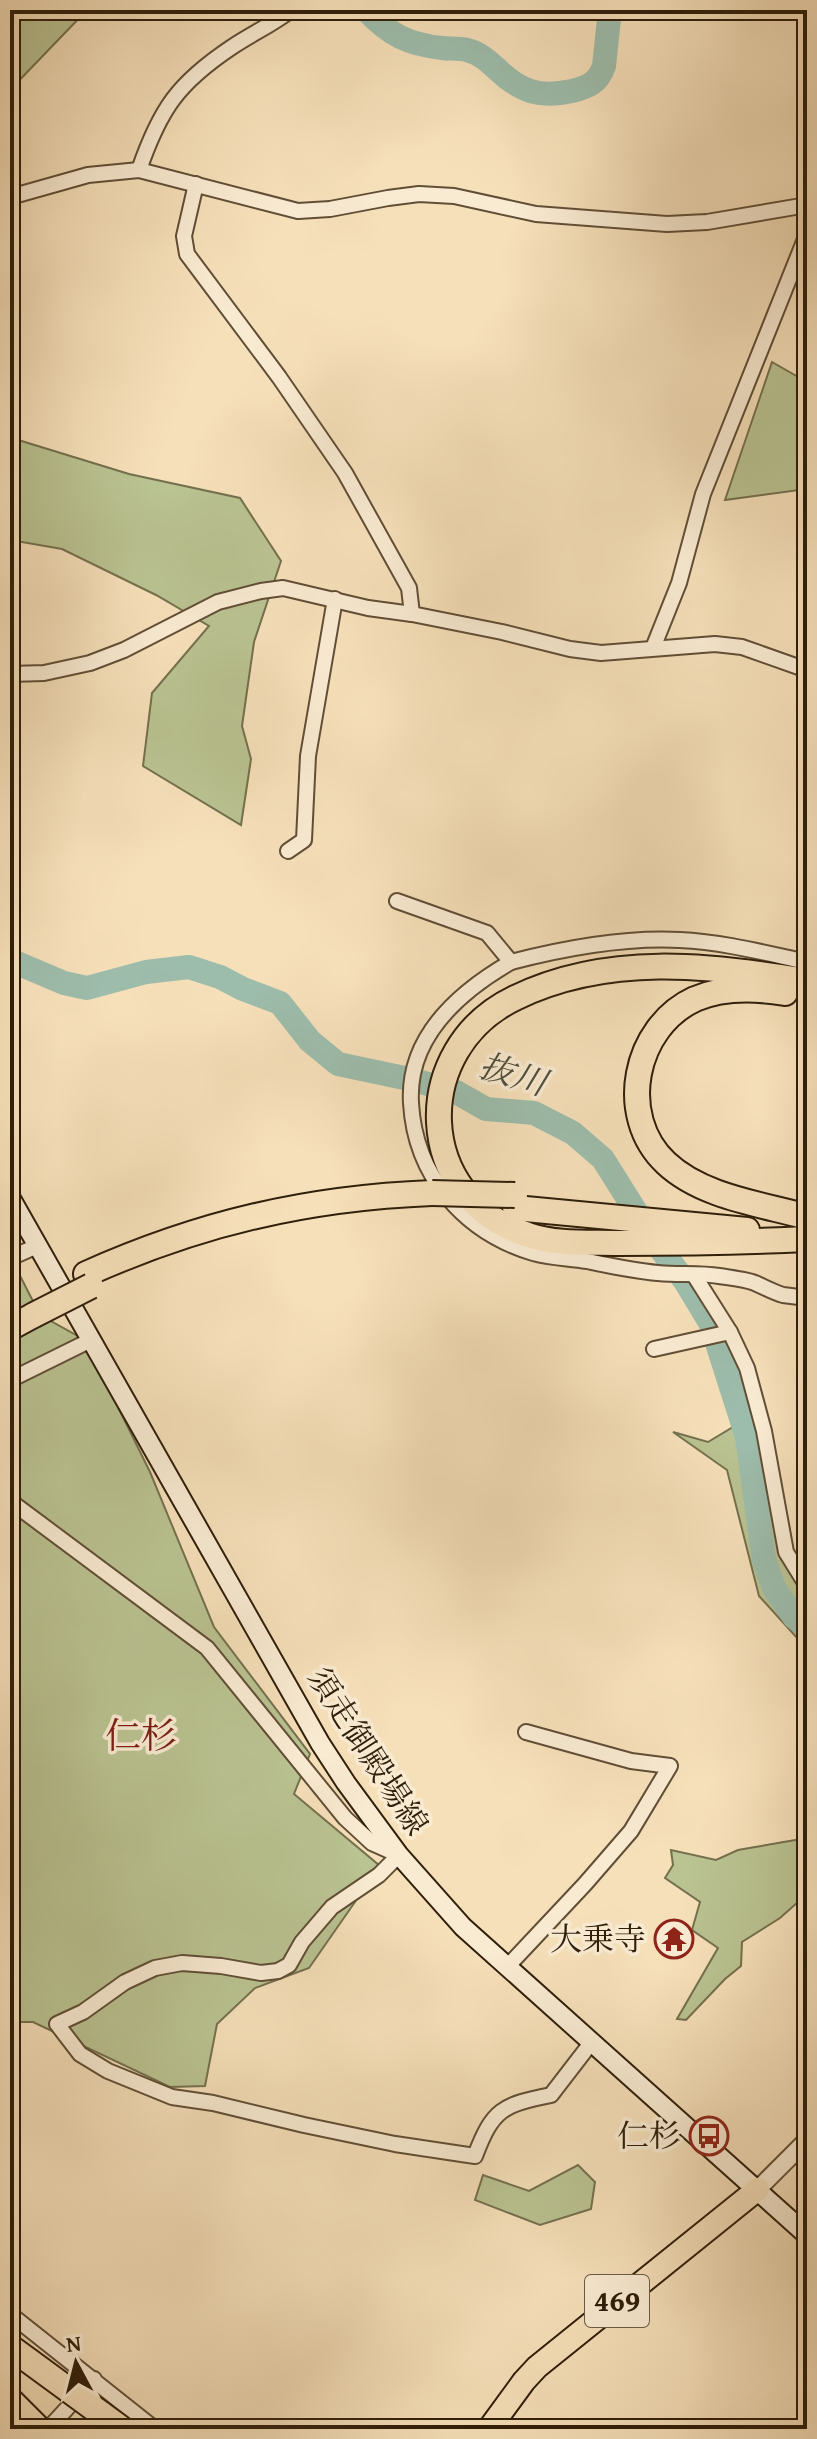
<svg xmlns="http://www.w3.org/2000/svg" width="817" height="2439" font-family="'Gentium Book Plus','Noto Serif JP',serif">
<style>
.green{fill:#bac392;stroke:#74704e;stroke-width:2}
.lines{fill:none;stroke-linecap:round;stroke-linejoin:round}
.river{stroke:#9dbdac;stroke-width:24}
.minor-casing{stroke:#614e36;stroke-width:18}
.tertiary-casing{stroke:#614e36;stroke-width:20}
.secondary-casing{stroke:#2f1e0a;stroke-width:22}
.trunk-casing{stroke:#2f1e0a;stroke-width:26}
.motorway-casing{stroke:#2f1e0a;stroke-width:28}
.minor{stroke:#f9ebd2;stroke-width:14}
.tertiary{stroke:#f9ebd2;stroke-width:16}
.secondary{stroke:#f9ebd2;stroke-width:18}
.trunk{stroke:#f6e0ba;stroke-width:22}
.motorway{stroke:#f6e0ba;stroke-width:24}
.motorway-bridge-casing{stroke:#2f1e0a;stroke-width:28;stroke-linecap:butt}
.motorway-bridge{stroke:#f6e0ba;stroke-width:24}
.labels{text-anchor:middle;stroke-width:7;stroke-linejoin:round;paint-order:stroke}
.shield{fill:#f9ebd2;stroke:#6c5c46;stroke-width:2}
.shield-label{font-size:30px;font-weight:bold;fill:#2f1e0a}
.street-label{font-size:32px;fill:#2f1e0a;stroke:#f9ebd2}
.poi-label{font-size:32px;fill:#2f1e0a;stroke:#f9ebd2;text-anchor:end}
.water-label{font-size:34px;font-style:italic;fill:#504e3b;stroke:#f9ebd2}
.quarter-label{font-size:36px;fill:#7a1f14;stroke:#f9ebd2}
</style>
<rect width="100%" height="100%" fill="#f6e0ba"/>
<filter id="stains"><feTurbulence type="fractalNoise" baseFrequency=".0025" numOctaves="4"/><feColorMatrix values="0 0 0 0 .2 0 0 0 0 .09 0 0 0 0 .02 0 0 0 .5 -.17"/></filter>
<radialGradient id="worn" r=".72"><stop offset=".6" stop-color="#630" stop-opacity="0"/><stop offset="1" stop-color="#630" stop-opacity=".3"/></radialGradient>
<g class="green">
<polygon points="10,10 87,10 10,90"/>
<polygon points="772,362 807,382 807,489 725,500"/>
<polygon points="15,439 129,474 240,498 281,561 254,642 242,726 251,759 241,825 143,766 152,693 209,626 156,595 62,549 10,540 10,440"/>
<polygon points="10,1256 40,1315 85,1340 150,1472 214,1627 310,1754 294,1794 380,1866 309,1968 255,1988 217,2024 205,2086 170,2087 33,2022 10,2022"/>
<polygon points="748,1418 769,1457 794,1552 807,1571 807,1649 759,1596 727,1470 673,1432 708,1442"/>
<polygon points="807,1838 807,1894 780,1918 742,1942 741,1966 725,1979 686,2020 677,2019 718,1948 692,1930 700,1902 665,1878 673,1865 671,1850 716,1860 738,1850"/>
<polygon points="578,2165 595,2182 591,2209 540,2225 475,2200 483,2175 529,2191"/>
</g>
<g class="lines">
<g class="river">
<path d="M366,10C390,35 407,44 442,48C450,49 459,48 467,50C480,53 489,62 498,70C521,92 540,98 572,91C588,87 598,83 604,66L610,10"/>
<polyline points="10,960 64,983 87,988 146,972 189,967 220,977 243,989 280,1003 310,1041 338,1064 414,1080 456,1092 486,1109 534,1113 573,1133 603,1159 655,1242 685,1281 711,1324 747,1437 764,1560 774,1588 794,1617 807,1627"/>
</g>
<defs>
<g id="minor">
<path d="M139,170C160,109 178,83 232,47C251,34 272,25 291,10"/>
<polyline points="196,184 184,236 187,254 279,377 345,473 409,588 412,614"/>
<polyline points="10,197 88,175 139,170 298,211 330,209 388,198 419,194 454,196 536,214 667,224 707,222 807,205"/>
<polyline points="653,648 679,583 703,494 807,234"/>
<polyline points="10,674 44,673 90,663 124,650 218,602 261,591 283,588 368,608 412,614 502,632 570,649 601,653 715,644 742,647 807,670"/>
<polyline points="288,851 304,840 308,756 335,599"/>
<path d="M397,901L487,933L511,962C565,948 624,937 680,940C723,942 765,953 807,962"/>
<path d="M511,962C459,992 407,1037 411,1103C415,1175 463,1232 533,1253C550,1258 569,1258 587,1261C611,1266 634,1271 658,1273C679,1275 699,1273 719,1276C731,1278 744,1279 755,1283C764,1287 773,1292 783,1295C791,1296 799,1297 807,1298"/>
<polyline points="10,1258 37,1246"/>
<polyline points="694,1275 730,1332 747,1368 764,1431 786,1552 807,1586"/>
<polyline points="654,1349 730,1332"/>
<polyline points="10,1380 91,1340"/>
<path d="M10,1501L207,1648L345,1818L372,1843L399,1855L379,1875L332,1907L302,1942L289,1965L278,1971L261,1973L221,1966L182,1963L155,1968L125,1982L83,2012L57,2024L80,2054L108,2071L172,2097L213,2103L304,2125L395,2144L475,2156C493,2109 502,2105 551,2095L591,2043"/>
<polyline points="507,1967 585,1884 631,1831 670,1766 631,1761 526,1732"/>
<polyline points="10,2314 155,2429"/>
<polyline points="48,2429 94,2379"/>
</g>
<polyline id="tertiary" points="758,2189 807,2140"/>
<polyline id="secondary" points="10,1197 320,1743 346,1783 399,1855 463,1927 807,2235"/>
<polyline id="trunk" points="489,2429 524,2381 537,2367 758,2189"/>
<g id="motorway">
<path d="M807,981C710,965 607,953 515,998C409,1049 414,1199 528,1235C557,1245 589,1242 619,1243C682,1243 744,1242 807,1239"/>
<path d="M785,993C755,988 723,987 695,999C634,1027 616,1116 666,1163C702,1197 761,1204 807,1217"/>
<polyline points="515,1208 747,1230"/>
<path d="M86,1274C200,1223 307,1198 432,1193"/>
<polyline points="10,1328 34,1315"/>
<polyline points="10,2400 39,2429"/>
</g>
</defs>
<use href="#minor" class="minor-casing"/>
<use href="#tertiary" class="tertiary-casing"/>
<use href="#secondary" class="secondary-casing"/>
<use href="#trunk" class="trunk-casing"/>
<use href="#motorway" class="motorway-casing"/>
<use href="#minor" class="minor"/>
<use href="#tertiary" class="tertiary"/>
<use href="#secondary" class="secondary"/>
<use href="#trunk" class="trunk"/>
<use href="#motorway" class="motorway"/>
<defs>
<g id="motorway-bridge">
<polyline points="432,1193 515,1195"/>
<polyline points="34,1315 91,1286"/>
<polyline points="10,2347 122,2429"/>
</g>
</defs>
<use href="#motorway-bridge" class="motorway-bridge-casing"/>
<use href="#motorway-bridge" class="motorway-bridge"/>
</g>
<defs>
<symbol id="temple-ring" viewBox="-11 -11 22 22"><circle r="9.5" fill="#f9ebd2" stroke="#8f2418" stroke-width="1.5"/><path d="M0-6L5-2H3V0L6.5 2.5H4V6H1.5V3h-3V6H-4V2.5H-6.5L-3 0V-2H-5Z" fill="#8f2418"/></symbol>
<symbol id="bus-ring" viewBox="-11 -11 22 22"><circle r="9.5" fill="#f9ebd2" stroke="#8f2418" stroke-width="1.5"/><path d="M-5-6H5V4H4V6H2V4H-2V6H-4V4H-5ZM-3.5-4V0h7V-4ZM-3.5 1.2v1.5H-2V1.2ZM2 1.2v1.5H3.5V1.2Z" fill="#8f2418"/></symbol>
</defs>
<g fill-rule="evenodd">
<use href="#temple-ring" x="652" y="1917" width="44" height="44"/>
<use href="#bus-ring" x="687" y="2114" width="44" height="44"/>
</g>
<g class="labels">
<rect class="shield" x="585" y="2275" width="64" height="52" rx="6"/>
<g class="shield-label">
<text x="617" y="2311">469</text>
</g>
<g class="street-label">
<text transform="translate(368 1751) rotate(57)" y="11">須走御殿場線</text>
</g>
<g class="poi-label">
<text x="646" y="1950">大乗寺</text>
<text x="681" y="2147">仁杉</text>
</g>
<g class="water-label">
<text transform="translate(513 1074) rotate(17)" y="12">抜川</text>
</g>
<g class="quarter-label">
<text x="141" y="1748">仁杉</text>
</g>
</g>
<rect width="817" height="2439" fill="none" stroke="#f6e0ba" stroke-width="40"/>
<rect x="12" y="12" width="793" height="2415" fill="none" stroke="#2f1e0a" stroke-width="4"/>
<rect x="20" y="20" width="777" height="2399" fill="none" stroke="#2f1e0a" stroke-width="2"/>
<g transform="translate(76 2363) rotate(353)" stroke="#f9ebd2" stroke-width="6" paint-order="stroke">
<path d="M0-6L14 30L0 20L-14 30Z" fill="#2f1e0a"/>
<text y="-12" font-size="22" font-weight="bold" text-anchor="middle" fill="#2f1e0a">N</text>
</g>
<rect width="100%" height="100%" filter="url(#stains)"/>
<rect width="100%" height="100%" fill="url(#worn)"/>
</svg>
